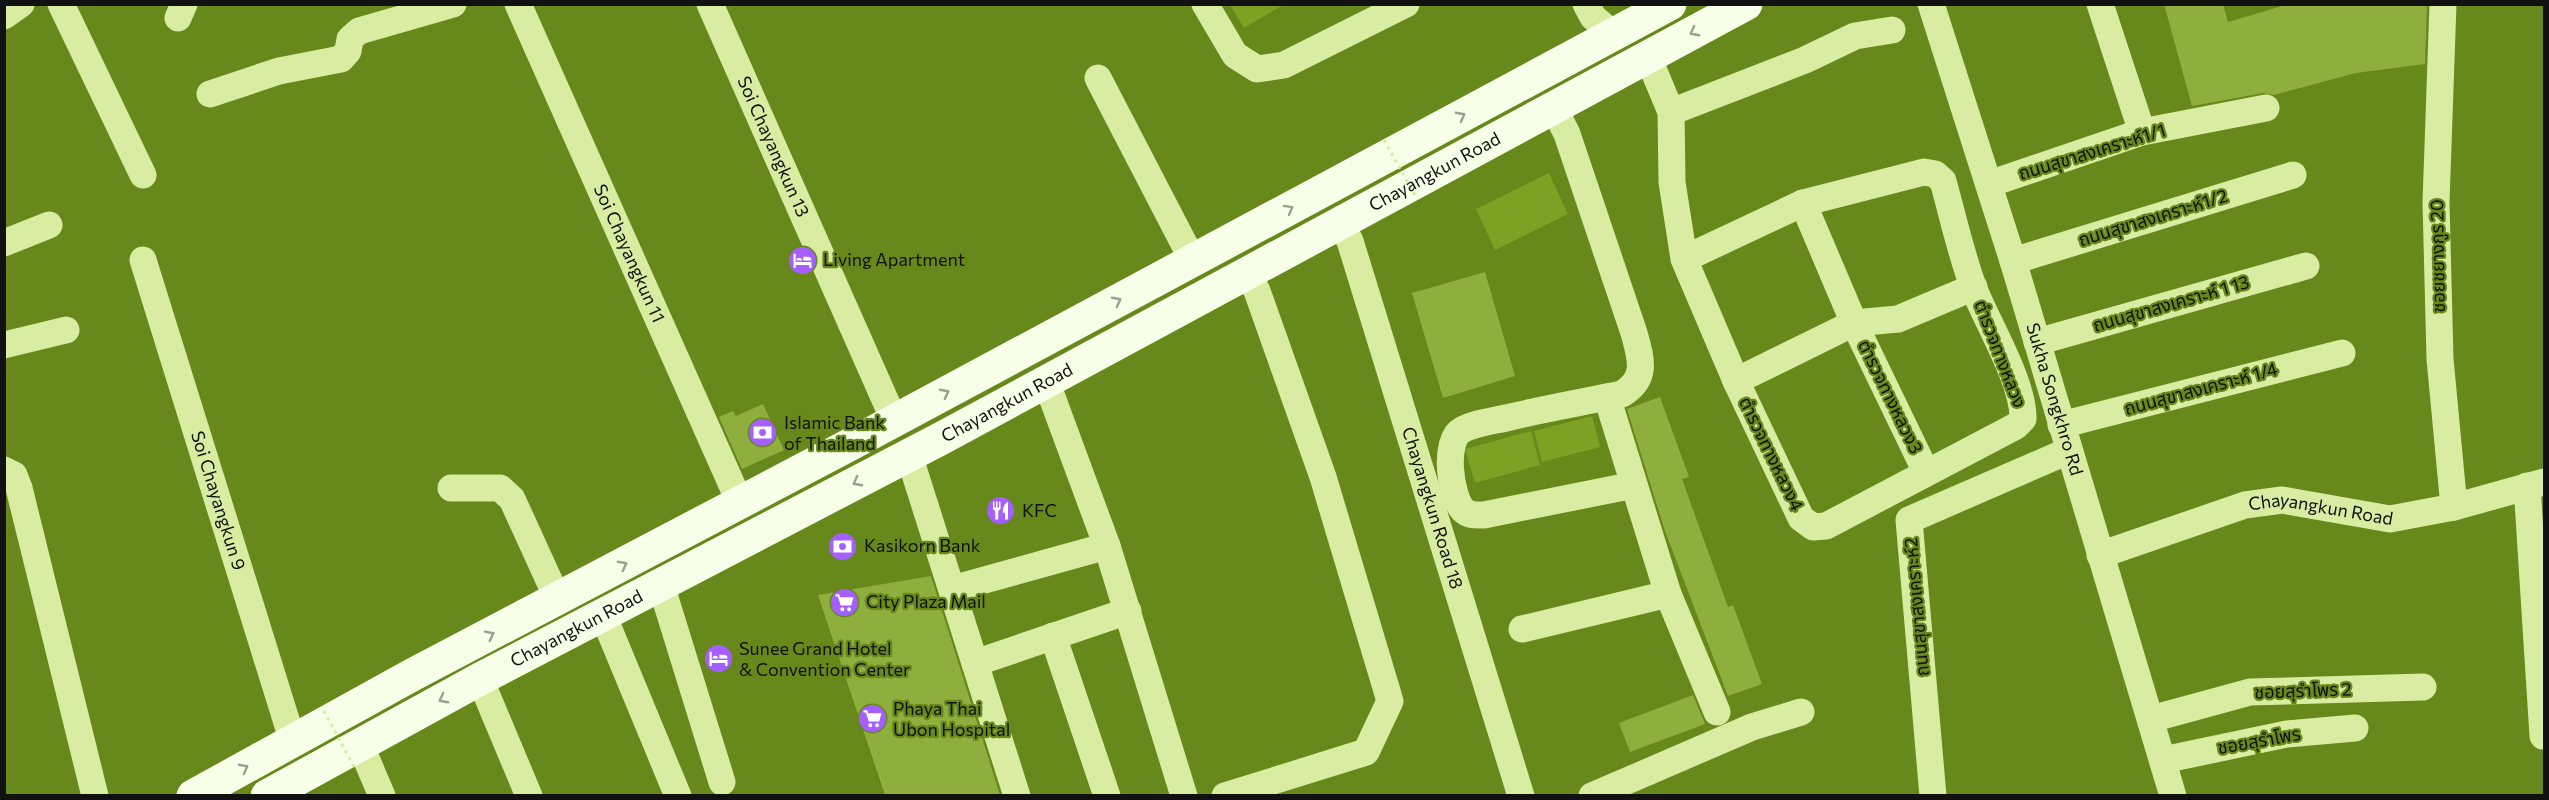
<svg xmlns="http://www.w3.org/2000/svg" width="2549" height="800" font-family="Commissioner,'Noto Sans Thai',sans-serif">
<style>
.green{fill:#7da123}
.building{fill:#8eaf3e}
.lines{fill:none;stroke-linecap:round;stroke-linejoin:round}
.minor{stroke:#d8eca2;stroke-width:27}
.major{stroke:#f7ffe8;stroke-width:33}
.path-bridge{stroke:#d8eca2;stroke-width:3;stroke-dasharray:3 4.5;stroke-linecap:butt}
.oneway{stroke:#9ba092}
.labels{text-anchor:middle;stroke-width:4.5;stroke-linejoin:round;paint-order:stroke}
.street-label{font-size:18px;fill:#111;stroke:#67881a}
.poi-label{font-size:18px;fill:#111;stroke:#67881a;text-anchor:start}
</style>
<rect width="100%" height="100%" fill="#67881a"/>
<g class="green">
<polygon points="1230,5 1283,5 1244,28"/>
<polygon points="1549,173 1568,214 1495,250 1476,209"/>
<polygon points="1592,416 1600,447 1542,462 1534,431"/>
<polygon points="1531,431 1540,465 1475,483 1465,449"/>
</g>
<g class="building">
<polygon points="2164,4 2223,4 2228,22 2289,4 2427,4 2425,64 2356,73 2274,95 2263,93 2192,106"/>
<polygon points="1485,272 1515,376 1443,398 1412,293"/>
<polygon points="1660,397 1689,477 1682,479 1728,607 1733,605 1762,684 1728,696 1665,531 1627,409"/>
<polygon points="763,404 784,450 742,469 719,417 733,411 736,416"/>
<polygon points="931,576 1000,795 885,795 818,595"/>
<polygon points="1693,695 1705,724 1630,752 1619,723"/>
</g>
<g class="lines">
<g class="minor">
<polyline points="61,4 143,175"/>
<path id="s1" d="M518,4L740,503"/>
<path id="s2" d="M710,4L894,420"/>
<polyline points="1205,4 1235,55 1257,69 1284,65 1406,4"/>
<polyline points="1586,4 1593,17 1614,35"/>
<path id="s3" d="M1931,4L2013,261L2173,796"/>
<polyline points="2100,4 2142,132"/>
<polyline points="2443,4 2436,202 2440,359 2454,507"/>
<polyline points="4,16 21,4"/>
<polyline points="178,18 184,4"/>
<path d="M1648,57L1671,112L1672,182L1684,259L1736,381L1801,518L1813,527L1826,526L2016,426L2023,419C2024,383 1988,324 1974,289C1961,254 1953,217 1943,181L1935,174L1924,172L1803,203L1684,259"/>
<polyline points="1098,78 1193,261"/>
<polyline points="210,94 279,71 341,59 348,51 350,39 359,31 453,4"/>
<path d="M1554,108L1567,134L1634,333C1641,359 1648,378 1622,394C1583,402 1544,409 1506,418C1492,421 1474,423 1462,430C1443,440 1450,496 1463,510C1469,516 1476,515 1484,515L1634,485"/>
<polyline points="1671,112 1805,60 1855,36 1892,30"/>
<polyline points="1989,184 2142,132 2266,108"/>
<polyline points="1803,203 1854,323 1926,472"/>
<path id="s4" d="M1340,223L1350,241L1521,796"/>
<polyline points="4,243 49,225"/>
<path id="s5" d="M143,260L293,742"/>
<polyline points="2013,261 2293,175"/>
<polyline points="2037,342 2306,266"/>
<polyline points="4,345 66,330"/>
<polyline points="1046,381 1107,546 1184,796"/>
<polyline points="1736,381 1854,323 1898,319 1974,287"/>
<polyline points="1607,397 1668,594 1717,712"/>
<polyline points="2061,425 2342,353"/>
<polyline points="909,455 1017,796"/>
<polyline points="4,470 14,475 19,488 95,796"/>
<polyline points="2527,486 2543,736"/>
<polyline points="451,488 500,488 512,499 558,600"/>
<path id="s6" d="M2100,555L2245,505L2282,500L2390,519L2454,507L2544,482"/>
<polyline points="661,585 722,782"/>
<polyline points="952,589 1107,546"/>
<polyline points="603,615 678,796"/>
<polyline points="1522,629 1668,594"/>
<polyline points="1053,636 1107,796"/>
<polyline points="975,663 1128,611"/>
<polyline points="480,679 529,796"/>
<polyline points="2151,719 2250,692 2423,687"/>
<polyline points="360,744 382,796"/>
<polyline points="2163,760 2287,734 2355,728"/>
<polyline points="1225,796 1366,752 1390,701 1323,477 1257,291 1247,273"/>
<polyline points="1592,796 1752,727 1801,712"/>
<polyline points="1933,796 1909,520 2068,451"/>
</g>
<g class="major">
<polyline points="193,796 412,675 851,444 1670,4"/>
<path id="s7" d="M267,796L480,679L942,438L1746,4"/>
</g>
<g class="path-bridge">
<polyline points="1384,140 1417,199"/>
<polyline points="324,711 354,767"/>
</g>
</g>
<defs><path id="oneway-chevron" d="M-2-3.5L2.5 0L-2 3.5" fill="none" stroke-width="1.6" stroke-linecap="round" stroke-linejoin="round" transform="scale(1.5)"/></defs>
<g class="oneway">
<use href="#oneway-chevron" transform="translate(1694 32) rotate(152)"/>
<use href="#oneway-chevron" transform="translate(1461 116) rotate(-28)"/>
<use href="#oneway-chevron" transform="translate(1289 209) rotate(-29)"/>
<use href="#oneway-chevron" transform="translate(1117 301) rotate(-28)"/>
<use href="#oneway-chevron" transform="translate(945 393) rotate(-28)"/>
<use href="#oneway-chevron" transform="translate(857 482) rotate(152)"/>
<use href="#oneway-chevron" transform="translate(623 565) rotate(-28)"/>
<use href="#oneway-chevron" transform="translate(490 635) rotate(-27)"/>
<use href="#oneway-chevron" transform="translate(443 699) rotate(152)"/>
<use href="#oneway-chevron" transform="translate(244 768) rotate(-28)"/>
</g>
<defs>
<symbol id="hotel-disc" viewBox="-11 -11 22 22"><circle r="9.5" fill="#a55eff" stroke="#67881a"/><path d="M-6-4.5h1.5V1H6V5H4.5V3h-9V5H-6ZM-4 0a1.8 1.8 0 1 1 3.6 0ZM.5 0V-2.5h3Q6-2.5 6 0Z" fill="#fff"/></symbol>
<symbol id="bank-disc" viewBox="-11 -11 22 22"><circle r="9.5" fill="#a55eff" stroke="#67881a"/><path d="M-6-4H6V4H-6ZM0-2.3a2.3 2.3 0 1 0 0 4.6a2.3 2.3 0 1 0 0-4.6Z" fill="#fff"/></symbol>
<symbol id="restaurant-disc" viewBox="-11 -11 22 22"><circle r="9.5" fill="#a55eff" stroke="#67881a"/><path d="M-5-6h1v4h1v-4h1v4h1v-4h1v5L-1.5 .5V6h-2V.5L-5-1ZM5-6V6H3V1.5H1.5Q1.5-4 5-6Z" fill="#fff"/></symbol>
<symbol id="supermarket-disc" viewBox="-11 -11 22 22"><circle r="9.5" fill="#a55eff" stroke="#67881a"/><path d="M-6-5.5h2.5l.6 2H6L4.5 2H-2.5L-4.4-4H-6ZM-1.5 3.2a1.3 1.3 0 1 0 .1 0ZM3 3.2a1.3 1.3 0 1 0 .1 0Z" fill="#fff"/></symbol>
</defs>
<g fill-rule="evenodd">
<use href="#hotel-disc" x="786" y="244" width="33" height="33"/>
<use href="#bank-disc" x="746" y="416" width="33" height="33"/>
<use href="#restaurant-disc" x="984" y="494" width="33" height="33"/>
<use href="#bank-disc" x="826" y="530" width="33" height="33"/>
<use href="#supermarket-disc" x="828" y="586" width="33" height="33"/>
<use href="#hotel-disc" x="702" y="642" width="33" height="33"/>
<use href="#supermarket-disc" x="856" y="702" width="33" height="33"/>
</g>
<g class="labels">
<g class="street-label">
<text dy="6" stroke="none"><textPath href="#s2" startOffset="156">Soi Chayangkun 13</textPath></text>
<text transform="translate(2092 152) rotate(-17)" y="6">ถนนสุขาสงเคราะห์1/1</text>
<text dy="6" stroke="none"><textPath href="#s7" startOffset="1324">Chayangkun Road</textPath></text>
<text transform="translate(2153 218) rotate(-17)" y="6">ถนนสุขาสงเคราะห์1/2</text>
<text dy="6" stroke="none"><textPath href="#s1" startOffset="273">Soi Chayangkun 11</textPath></text>
<text transform="translate(2438 256) rotate(-91)" y="6">ชอยชยางกูร 20</text>
<text transform="translate(2171 304) rotate(-16)" y="6">ถนนสุขาสงเคราะห์ 1 13</text>
<text transform="translate(2000 354) rotate(69)" y="6">ตำรวจทางหลวง</text>
<text transform="translate(2201 389) rotate(-15)" y="6">ถนนสุขาสงเคราะห์ 1/4</text>
<text transform="translate(1890 397) rotate(64)" y="6">ตำรวจทางหลวง3</text>
<text dy="6" stroke="none"><textPath href="#s3" startOffset="414">Sukha Songkhro Rd</textPath></text>
<text dy="6" stroke="none"><textPath href="#s7" startOffset="838">Chayangkun Road</textPath></text>
<text transform="translate(1771 454) rotate(64)" y="6">ตำรวจทางหลวง4</text>
<text dy="6" stroke="none"><textPath href="#s5" startOffset="252">Soi Chayangkun 9</textPath></text>
<text dy="6" stroke="none"><textPath href="#s4" startOffset="300">Chayangkun Road 18</textPath></text>
<text dy="6" stroke="none"><textPath href="#s6" startOffset="230">Chayangkun Road</textPath></text>
<text transform="translate(1917 607) rotate(-95)" y="6">ถนนสุขาสงเคราะห์2</text>
<text dy="6" stroke="none"><textPath href="#s7" startOffset="352">Chayangkun Road</textPath></text>
<text transform="translate(2303 691) rotate(-2)" y="6">ชอยสุรำโพร 2</text>
<text transform="translate(2259 741) rotate(-10)" y="6">ชอยสุรำโพร</text>
</g>
<g class="poi-label">
<text x="823" y="266">Living Apartment</text>
<text x="784" y="429">Islamic Bank<tspan x="784" dy="21">of Thailand</tspan></text>
<text x="1022" y="517">KFC</text>
<text x="864" y="552">Kasikorn Bank</text>
<text x="866" y="608">City Plaza Mail</text>
<text x="739" y="655">Sunee Grand Hotel<tspan x="739" dy="21">&amp; Convention Center</tspan></text>
<text x="893" y="715">Phaya Thai<tspan x="893" dy="21">Ubon Hospital</tspan></text>
</g>
</g>
<rect width="2549" height="800" fill="none" stroke="#111111" stroke-width="12"/>
</svg>
